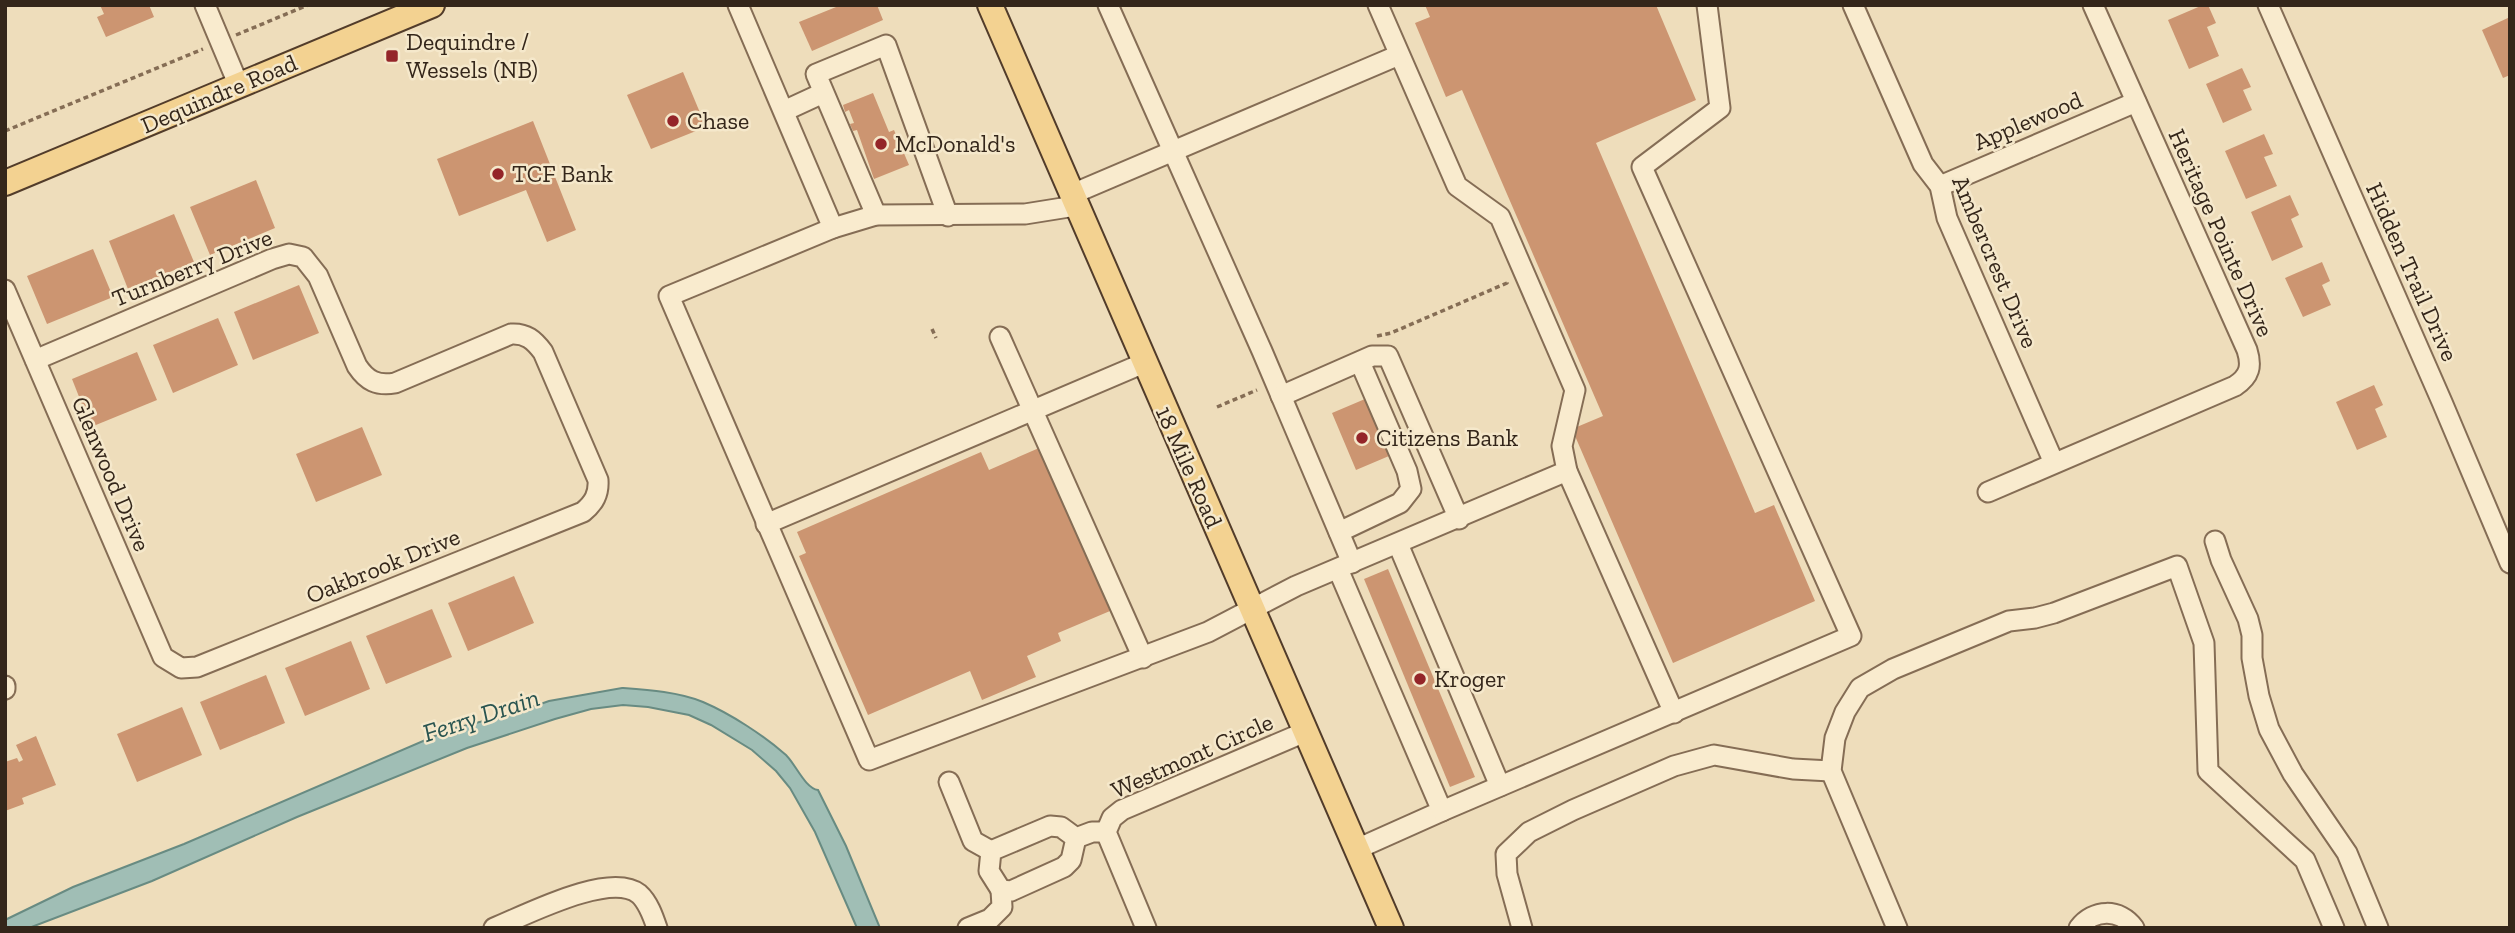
<svg xmlns="http://www.w3.org/2000/svg" width="2515" height="933" font-family="'Zilla Slab',serif">
<style>
.water{fill:#a0beb5;stroke:#688b82;stroke-width:2}
.building{fill:#cc9571}
.lines{fill:none;stroke-linecap:round;stroke-linejoin:round}
.minor-casing{stroke:#856d55;stroke-width:23}
.major-casing{stroke:#523c2a;stroke-width:28}
.path{stroke:#856d55;stroke-width:3.5;stroke-dasharray:5 3.5;stroke-linecap:butt}
.minor{stroke:#f9ebce;stroke-width:19}
.major{stroke:#f3d291;stroke-width:24}
.poi-dot{fill:#942529;stroke:#f5e8cb;stroke-width:2.5}
.labels{text-anchor:middle;stroke-width:5;stroke-linejoin:round;paint-order:stroke}
.poi-label{font-size:24px;fill:#34261a;stroke:#f5e8cb;text-anchor:start}
.street-label{font-size:24px;fill:#34261a;stroke:#f5e8cb}
.water-label{font-size:26px;font-style:italic;fill:#295450;stroke:#f5e8cb}
</style>
<rect width="100%" height="100%" fill="#edb"/>
<path class="water" d="M622,688C649,690 678,692 703,702C731,714 763,735 786,755C796,765 805,788 818,790L846,846L880,928H857L815,832L790,788L776,771L752,750L711,725L689,715L648,707L623,705L591,709L555,719L467,748L297,817L152,881L29,928H5V920L73,887L184,844L451,729L512,714L549,701Z"/>
<g class="building">
<polygon points="100,5 149,5 154,17 106,37 97,17 104,14"/>
<polygon points="841,5 877,5 883,20 812,51 799,22"/>
<polygon points="1425,5 1656,5 1696,100 1596,143 1755,513 1774,505 1815,601 1673,663 1572,429 1603,416 1462,90 1446,97 1415,23 1430,17"/>
<polygon points="2203,5 2208,5 2216,23 2207,27 2219,56 2189,69 2168,20"/>
<polygon points="2510,17 2510,75 2503,78 2482,30"/>
<polygon points="2242,68 2251,87 2243,90 2252,110 2223,123 2206,84"/>
<polygon points="683,72 706,127 651,149 627,95"/>
<polygon points="873,93 889,132 894,130 909,165 874,179 857,130 853,131 850,124 854,123 849,110 845,112 843,105"/>
<polygon points="533,121 576,230 547,242 526,190 459,216 437,159"/>
<polygon points="2264,134 2273,154 2264,157 2277,186 2246,199 2225,151"/>
<polygon points="256,180 275,228 210,255 190,207"/>
<polygon points="2290,195 2299,215 2291,219 2303,247 2272,261 2251,212"/>
<polygon points="174,214 194,262 128,289 109,241"/>
<polygon points="93,249 113,297 47,324 27,276"/>
<polygon points="2322,262 2330,281 2322,285 2331,305 2303,317 2285,278"/>
<polygon points="299,285 319,333 253,360 234,312"/>
<polygon points="218,318 238,365 173,393 153,345"/>
<polygon points="137,352 157,400 91,427 72,379"/>
<polygon points="2374,385 2383,405 2375,409 2387,437 2357,450 2336,402"/>
<polygon points="1365,399 1368,406 1384,399 1389,413 1374,420 1389,456 1356,470 1332,413"/>
<polygon points="362,427 382,475 316,502 296,454"/>
<polygon points="1039,448 1110,611 1058,633 1061,641 1027,656 1036,677 982,700 970,671 868,715 799,556 806,553 797,532 981,452 989,470"/>
<polygon points="1388,569 1475,777 1450,787 1364,579"/>
<polygon points="514,576 534,623 468,651 448,603"/>
<polygon points="432,609 452,657 386,684 366,636"/>
<polygon points="351,641 370,689 305,716 285,668"/>
<polygon points="266,675 285,723 220,750 200,702"/>
<polygon points="182,707 202,755 137,782 117,734"/>
<polygon points="36,736 56,785 22,798 24,804 5,811 5,762 17,758 19,762 23,760 16,745"/>
</g>
<g class="lines">
<defs>
<g id="minor">
<polyline points="205,5 239,86"/>
<polyline points="738,5 833,228 669,296 869,760 1208,632 1296,586 1567,471 1562,446 1575,390 1500,217 1457,186 1378,5"/>
<polyline points="1108,5 1262,351 1352,563"/>
<polyline points="1853,5 1923,164 1940,186 1947,218 2054,463"/>
<polyline points="2268,5 2442,402 2510,563"/>
<polyline points="784,111 823,93"/>
<polyline points="1940,186 2136,102"/>
<polyline points="1070,195 1399,55"/>
<polyline points="876,215 816,74 886,45 948,216"/>
<polyline points="833,228 876,215 1025,214 1075,206"/>
<path d="M5,290L163,657L181,668L197,667L583,512C594,503 599,494 598,480L543,352C534,340 526,333 511,334L395,383C377,386 367,381 357,366L318,276L303,257L289,254L272,259L35,360"/>
<polyline points="1000,337 1143,658"/>
<polyline points="1281,396 1372,356 1388,356 1459,519"/>
<polyline points="1567,471 1674,713"/>
<path d="M1988,492L2235,386C2250,376 2252,366 2247,350L2093,5"/>
<polyline points="766,524 1144,363"/>
<polyline points="1339,532 1400,503 1411,489 1407,471 1360,362"/>
<polyline points="2215,541 2221,560 2248,619 2252,635 2252,658 2259,696 2269,729 2293,774 2347,853 2378,928"/>
<polyline points="1398,544 1500,786"/>
<polyline points="1338,569 1442,811 1357,849"/>
<polyline points="5,686 5,689"/>
<polyline points="949,782 973,841 991,851"/>
<polyline points="1442,811 1851,636 1642,167 1720,108 1707,5"/>
<polyline points="1076,838 1071,860 1064,867 1011,891 1001,890 989,871 991,851 1050,826 1061,827 1076,838 1092,832 1106,832"/>
<path d="M494,928C526,915 610,871 639,894C648,902 653,916 657,928"/>
<polyline points="968,928 990,919 1002,907 1001,890"/>
<polyline points="1146,928 1106,832 1112,818 1122,810 1305,732"/>
<polyline points="1522,928 1507,874 1506,854 1529,832 1573,810 1674,766 1714,755 1793,769 1831,771"/>
<polyline points="1897,928 1831,771 1835,738 1845,712 1860,688 1893,669 2009,621 2035,618 2054,613 2177,566 2204,643 2208,771 2305,860 2334,928"/>
<path d="M2079,928C2093,909 2120,908 2134,928"/>
</g>
<g id="major">
<polyline points="990,5 1391,928"/>
<polyline points="5,183 432,5"/>
</g>
</defs>
<use href="#minor" class="minor-casing"/>
<use href="#major" class="major-casing"/>
<g class="path">
<polyline points="236,35 308,5"/>
<polyline points="5,131 203,49"/>
<polyline points="932,329 936,338"/>
<polyline points="1377,336 1391,333 1507,283 1506,281"/>
<polyline points="1217,407 1257,390"/>
</g>
<use href="#minor" class="minor"/>
<use href="#major" class="major"/>
</g>
<g class="poi-dot">
<rect x="385" y="49" width="14" height="14" rx="3.5"/>
<circle cx="673" cy="121" r="7"/>
<circle cx="881" cy="144" r="7"/>
<circle cx="498" cy="174" r="7"/>
<circle cx="1362" cy="438" r="7"/>
<circle cx="1420" cy="679" r="7"/>
</g>
<g class="labels">
<g class="poi-label">
<text x="406" y="50">Dequindre /<tspan x="406" dy="28">Wessels (NB)</tspan></text>
<text x="687" y="129">Chase</text>
<text x="895" y="152">McDonald's</text>
<text x="512" y="182">TCF Bank</text>
<text x="1376" y="446">Citizens Bank</text>
<text x="1434" y="687">Kroger</text>
</g>
<g class="street-label">
<text transform="translate(219 94) rotate(-23)" y="8">Dequindre Road</text>
<text transform="translate(2028 121) rotate(-23)" y="8">Applewood</text>
<text transform="translate(2221 233) rotate(66)" y="8">Heritage Pointe Drive</text>
<text transform="translate(1995 262) rotate(67)" y="8">Ambercrest Drive</text>
<text transform="translate(192 268) rotate(-22)" y="8">Turnberry Drive</text>
<text transform="translate(2412 272) rotate(66)" y="8">Hidden Trail Drive</text>
<text transform="translate(1189 467) rotate(66)" y="8">18 Mile Road</text>
<text transform="translate(111 474) rotate(67)" y="8">Glenwood Drive</text>
<text transform="translate(383 566) rotate(-22)" y="8">Oakbrook Drive</text>
<text transform="translate(1192 756) rotate(-24)" y="8">Westmont Circle</text>
</g>
<g class="water-label">
<text transform="translate(481 715) rotate(-18)" y="9">Ferry Drain</text>
</g>
</g>
<rect width="2515" height="933" fill="none" stroke="#34261a" stroke-width="14"/>
</svg>
